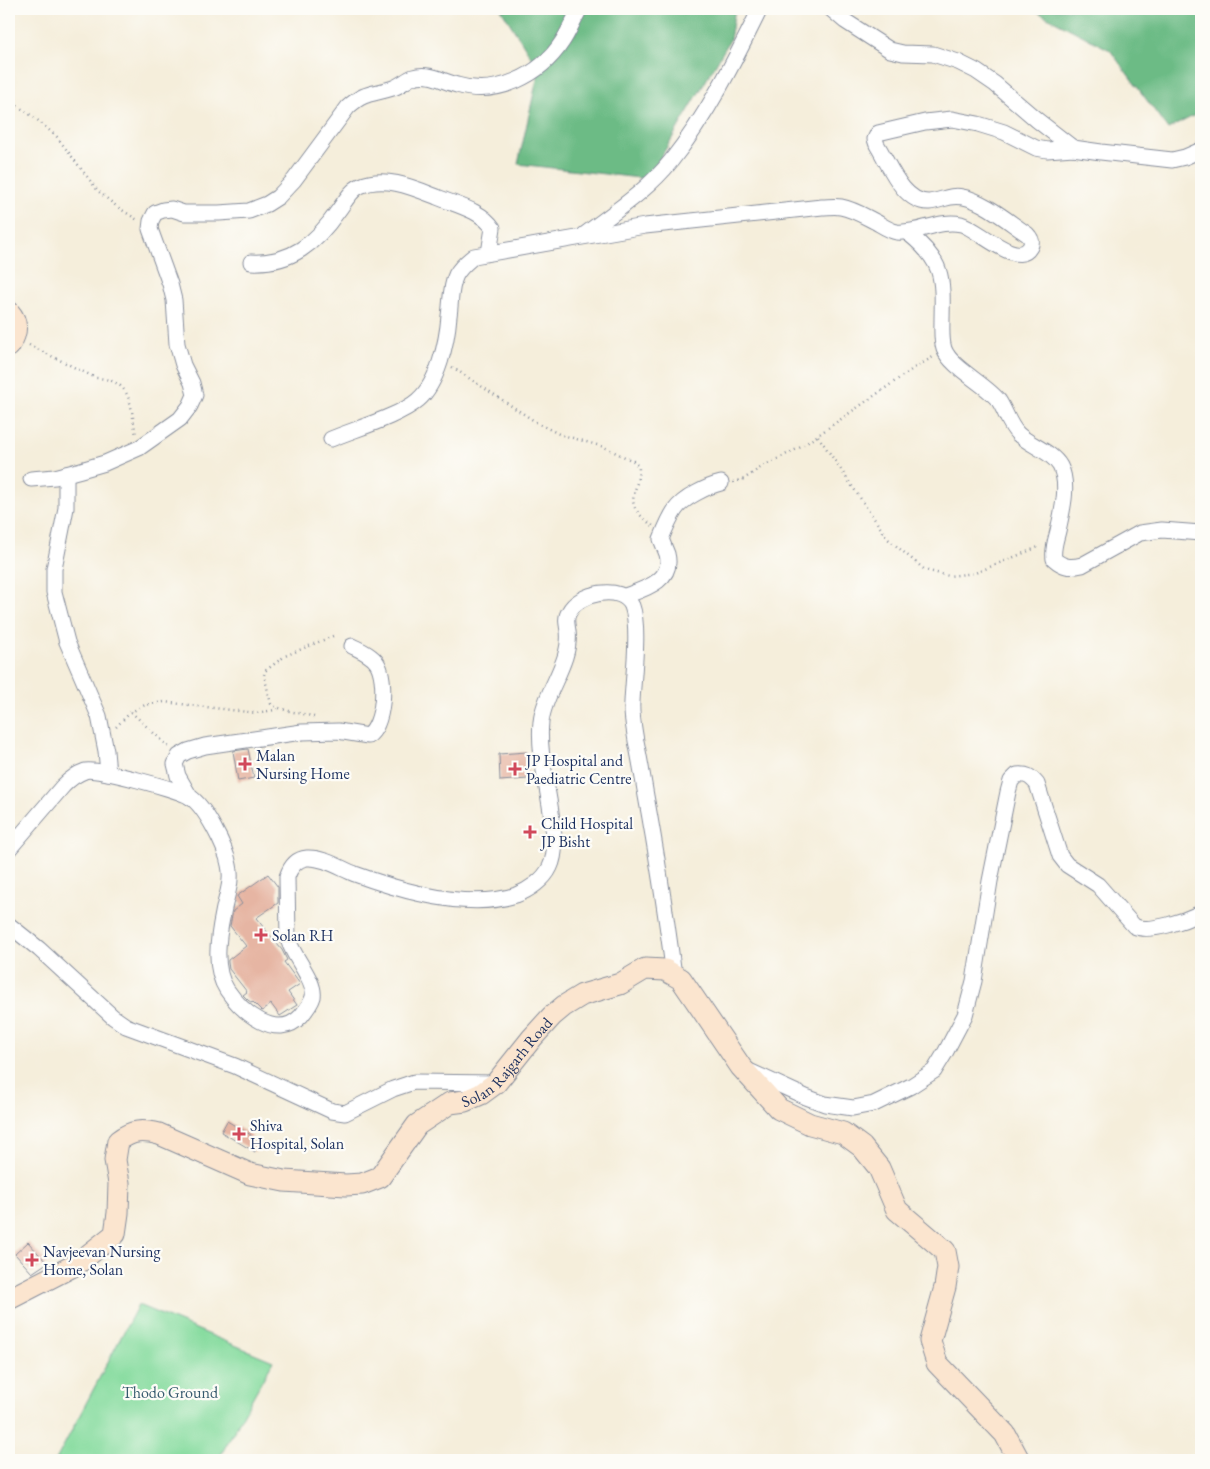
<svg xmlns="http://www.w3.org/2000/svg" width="1210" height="1469" font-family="'EB Garamond',serif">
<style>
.green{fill:#85db9e;stroke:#50857e}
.forest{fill:#6cbb85;stroke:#447572}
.building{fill:#e6b5a3}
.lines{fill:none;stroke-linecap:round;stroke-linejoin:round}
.minor-casing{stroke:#888e9c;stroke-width:17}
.secondary-casing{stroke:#888e9c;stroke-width:23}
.path{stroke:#888e9c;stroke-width:2.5;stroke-dasharray:1 4;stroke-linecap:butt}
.minor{stroke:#fff;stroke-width:15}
.secondary{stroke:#fbe5cf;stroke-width:21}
.poi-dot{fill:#d1495b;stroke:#fdfcf7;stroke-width:2}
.labels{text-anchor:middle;stroke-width:4.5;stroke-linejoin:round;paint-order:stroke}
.poi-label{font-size:16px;fill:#1b2f5e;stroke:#fdfcf7;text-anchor:start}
.street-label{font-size:16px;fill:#1b2f5e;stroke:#fdfcf7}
.park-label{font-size:16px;fill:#365a6e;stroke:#fdfcf7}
</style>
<rect width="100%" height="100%" fill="#fdfcf7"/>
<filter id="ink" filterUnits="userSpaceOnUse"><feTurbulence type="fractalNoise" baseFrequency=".02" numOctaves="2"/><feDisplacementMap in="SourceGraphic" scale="10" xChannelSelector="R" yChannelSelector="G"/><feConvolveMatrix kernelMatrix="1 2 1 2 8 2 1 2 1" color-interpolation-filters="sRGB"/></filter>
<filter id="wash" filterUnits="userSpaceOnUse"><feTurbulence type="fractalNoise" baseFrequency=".0096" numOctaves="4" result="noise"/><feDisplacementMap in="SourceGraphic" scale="20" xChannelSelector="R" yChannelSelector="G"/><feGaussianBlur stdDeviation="1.12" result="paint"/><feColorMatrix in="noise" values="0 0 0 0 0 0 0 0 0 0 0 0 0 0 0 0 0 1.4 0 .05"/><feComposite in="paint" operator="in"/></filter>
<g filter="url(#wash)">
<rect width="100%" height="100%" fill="#f5eedb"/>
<polygon class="green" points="138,1305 273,1361 218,1460 56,1460"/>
<g class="forest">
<polygon points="501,9 735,9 730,40 648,179 518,164 539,70"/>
<polygon points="1032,9 1201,9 1201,112 1168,129 1110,50"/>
</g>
<g id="blocks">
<g class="building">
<polygon points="248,749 254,778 238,781 233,751"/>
<polygon points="527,752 528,779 500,781 499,754"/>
<polygon points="268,874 278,887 278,903 256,918 282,950 287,960 284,962 300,984 288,992 297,1005 280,1016 271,1004 262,1011 253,1002 252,1003 248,1000 243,995 247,992 229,969 228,962 228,960 246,946 230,926 233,911 242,904 237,896"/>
<polygon points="227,1121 251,1135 255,1152 221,1132"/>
<polygon points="28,1242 47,1263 32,1273 15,1254"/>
</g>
</g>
</g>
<g filter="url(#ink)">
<use href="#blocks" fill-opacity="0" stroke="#888e9c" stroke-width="1"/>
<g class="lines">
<defs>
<g id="minor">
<polyline points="831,9 845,21 890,50 903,53 933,54 958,62 976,71 995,84 1037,120 1073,148"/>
<path d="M908,233C943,261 943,276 942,319C942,328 941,340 944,349C951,368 986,384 999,401C1006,412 1009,425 1018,434C1031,446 1051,451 1060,466C1069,483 1063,508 1059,526C1057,538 1052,547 1054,559C1063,567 1070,568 1082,565L1140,533L1162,530L1201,533"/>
<path d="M584,235C614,212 648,190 671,161C707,116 735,60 760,9"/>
<path d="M251,262C291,264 316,243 338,211C344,203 351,190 360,186C385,175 414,188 437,197C456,205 481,210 493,228L489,253"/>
<path d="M331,439C355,429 400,416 418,400C438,383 447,342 449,316C451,303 450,287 456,275C461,266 467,262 474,256L645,226L822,207C828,207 835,206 841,207C853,209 866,217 876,222C883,226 890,231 897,232C919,234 939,219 961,224C977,228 1018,269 1030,247C1033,241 1031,238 1027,234C1009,222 984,201 963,197C949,194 942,201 929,202C903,203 889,164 877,145L875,139L878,133L925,122L952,119L978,124L1004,132L1036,148L1047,150L1073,148L1101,152L1172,160L1185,157L1201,150"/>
<polyline points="66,474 66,508 54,569 54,592 67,642 99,716 106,751 108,773"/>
<path d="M31,479L55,477L81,470L105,463L139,448L180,419L190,406L195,395L192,383L183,365L177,344L174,300L170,284L150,229L151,221L155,213L163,210L172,209L184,213H219L249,211L267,204L278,197L294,180L348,107C366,91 372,95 393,88C400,86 406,80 413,77C429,72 442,81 457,85C496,97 540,76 562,42C569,32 573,20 580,9"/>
<path d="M625,596C644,589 674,581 667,554C665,549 663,544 661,539C665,529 669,519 675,510C683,498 708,486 721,483"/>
<path d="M190,797L178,776L175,764L179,756L188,751L205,746L302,732L338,731L368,736C384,725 387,679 377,663C372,655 360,650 352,646"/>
<path d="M9,849L63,786C69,780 76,774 85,771C95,767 180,790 190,797C205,806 226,848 229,865C233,882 226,896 223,913C218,937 213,969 227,990C242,1012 277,1042 301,1016C306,1010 311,1004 313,997C316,981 293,957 288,939L287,877C290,868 295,859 307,858C323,857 340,868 355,874C401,891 468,911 516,895C529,890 544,880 550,867C558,850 553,829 551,812C547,784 538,750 541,722C544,692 572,662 568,631C567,624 565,618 569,612C578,593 622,583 632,606C640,627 633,678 632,702C631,715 634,728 636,741C640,760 643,778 646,796C657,855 666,915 674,975"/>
<polyline points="9,925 39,949 113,1017 126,1026 235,1066 332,1111 345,1113 393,1089 414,1082 496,1083"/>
<path d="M747,1070L806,1097L825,1104L853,1108L874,1104L911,1086L934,1071L945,1053L965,1015L974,981L990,881L1008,792L1011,781L1017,775C1027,774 1030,776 1037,784L1060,856L1067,865L1098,885L1134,926C1149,934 1186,920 1201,913"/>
</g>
<g id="secondary">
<path d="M9,312C19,323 16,335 9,346"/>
<path id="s1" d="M9,1299L77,1264L115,1234L118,1213L119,1183L115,1160L118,1141C132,1130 143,1130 159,1134L250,1174L284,1181L346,1185L362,1184L380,1177L417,1125L450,1103L465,1101L481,1094L496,1083L532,1038L552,1016L564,1006L582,995L620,984L645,969L665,970L681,979L741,1067L779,1109L810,1124L843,1133L862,1147L879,1168L897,1210L945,1251L948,1267L945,1287L930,1341L937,1363L1005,1434L1019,1460"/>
</g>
</defs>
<use href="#minor" class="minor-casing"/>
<use href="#secondary" class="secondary-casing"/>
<g class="path">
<polyline points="9,100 35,118 57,137 98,191 116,206 139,221"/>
<path d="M29,345L96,378C133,380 130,405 136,435"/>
<path d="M452,367L539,424L559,434L604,447L633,461L639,467C638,499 620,501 653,526"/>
<polyline points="818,436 888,539 925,570 949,576 975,573 1041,546"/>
<polyline points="733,482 744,479 763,466 801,447 914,368 933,357"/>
<polyline points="131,712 169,747"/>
<path d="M314,717C300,712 284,712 271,704L264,675L265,671L285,656L333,636"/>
<polyline points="116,727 131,712 145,705 164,702 256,713 281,709"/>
</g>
<use href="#minor" class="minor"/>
<use href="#secondary" class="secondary"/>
</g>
</g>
<g class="poi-dot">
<path d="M242.5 756.5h5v5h5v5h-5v5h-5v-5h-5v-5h5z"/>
<path d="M512.5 761.5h5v5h5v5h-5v5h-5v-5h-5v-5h5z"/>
<path d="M527.5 824.5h5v5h5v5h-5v5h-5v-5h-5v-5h5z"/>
<path d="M258.5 927.5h5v5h5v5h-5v5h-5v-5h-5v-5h5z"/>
<path d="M236.5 1126.5h5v5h5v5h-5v5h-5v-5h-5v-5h5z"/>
<path d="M29.5 1252.5h5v5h5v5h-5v5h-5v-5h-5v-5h5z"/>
</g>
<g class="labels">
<g class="poi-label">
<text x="256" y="761">Malan<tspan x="256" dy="18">Nursing Home</tspan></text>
<text x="526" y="766">JP Hospital and<tspan x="526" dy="18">Paediatric Centre</tspan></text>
<text x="541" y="829">Child Hospital<tspan x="541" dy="18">JP Bisht</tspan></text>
<text x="272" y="941">Solan RH</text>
<text x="250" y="1131">Shiva<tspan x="250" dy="18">Hospital, Solan</tspan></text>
<text x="43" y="1257">Navjeevan Nursing<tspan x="43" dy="18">Home, Solan</tspan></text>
</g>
<g class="street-label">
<text dy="6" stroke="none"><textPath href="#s1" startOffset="670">Solan Rajgarh Road</textPath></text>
</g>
<g class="park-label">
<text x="170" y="1398">Thodo Ground</text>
</g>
</g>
<rect width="1210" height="1469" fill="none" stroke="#fdfcf7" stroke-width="30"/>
</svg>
